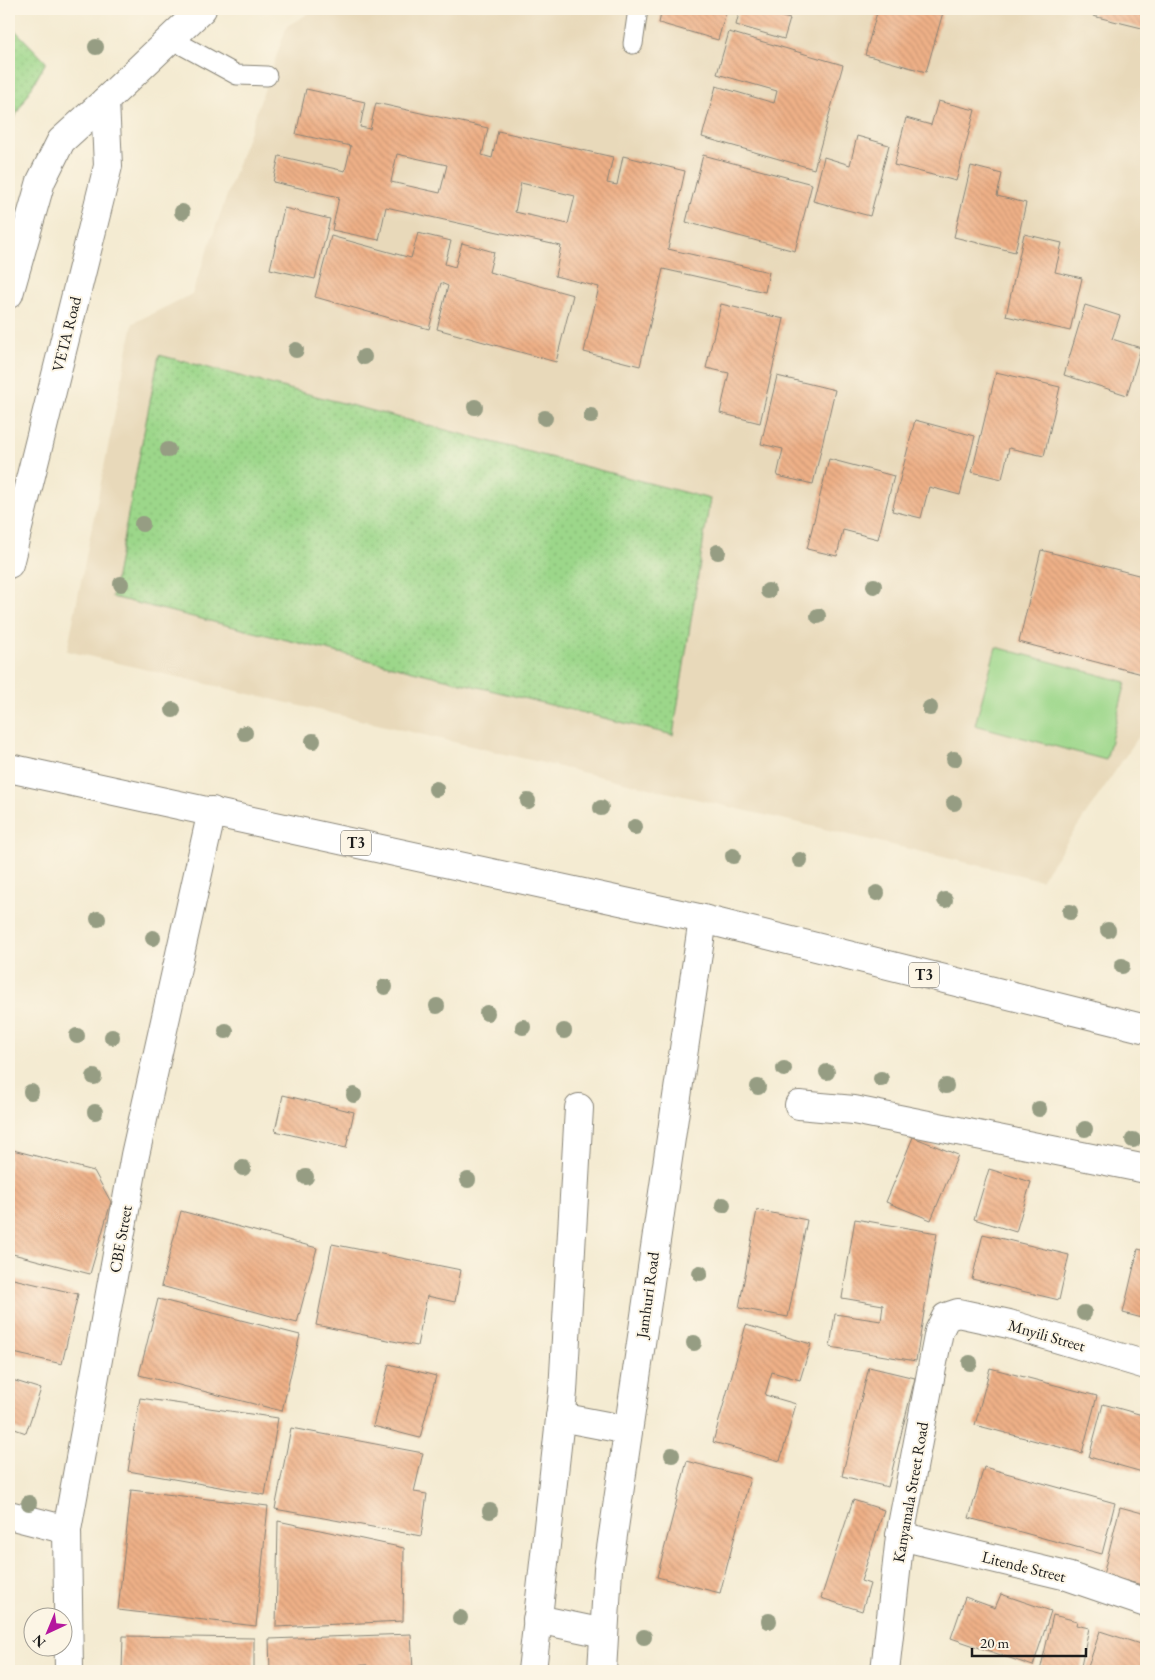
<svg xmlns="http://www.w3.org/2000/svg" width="1155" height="1680" font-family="'EB Garamond',serif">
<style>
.built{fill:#e8d9ba}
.grass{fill:url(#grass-dots);stroke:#5c7a53}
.pitch{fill:#9cd78a;stroke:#5c7a53}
.building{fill:url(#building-back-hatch);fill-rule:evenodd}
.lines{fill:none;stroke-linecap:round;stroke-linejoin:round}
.service-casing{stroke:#888477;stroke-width:21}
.minor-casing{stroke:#888477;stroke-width:30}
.secondary-casing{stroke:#888477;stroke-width:30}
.trunk-casing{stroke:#888477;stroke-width:30}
.service{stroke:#fff;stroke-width:19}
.minor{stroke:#fff;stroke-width:28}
.secondary{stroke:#fff;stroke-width:28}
.trunk{stroke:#fff;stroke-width:28}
.tree{fill:#969d83}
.labels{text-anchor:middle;stroke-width:4;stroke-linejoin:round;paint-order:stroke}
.shield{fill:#fcf5e5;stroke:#5f5d58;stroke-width:1}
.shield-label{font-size:15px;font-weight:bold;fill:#1c1c1c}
.street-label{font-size:16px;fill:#1c1c1c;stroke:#fcf5e5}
</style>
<defs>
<pattern id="grass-dots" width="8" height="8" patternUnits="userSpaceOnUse" patternTransform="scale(1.25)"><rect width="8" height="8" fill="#9cd78a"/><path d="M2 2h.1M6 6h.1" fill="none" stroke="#86b876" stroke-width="1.8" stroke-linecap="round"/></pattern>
<pattern id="building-back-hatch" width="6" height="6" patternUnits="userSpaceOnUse" patternTransform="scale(1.25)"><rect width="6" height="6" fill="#eeb087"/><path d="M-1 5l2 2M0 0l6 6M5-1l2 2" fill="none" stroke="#cc9774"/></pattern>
</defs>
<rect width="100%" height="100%" fill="#fcf5e5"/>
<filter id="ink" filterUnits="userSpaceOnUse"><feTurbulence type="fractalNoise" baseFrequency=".02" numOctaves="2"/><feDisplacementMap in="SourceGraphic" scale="10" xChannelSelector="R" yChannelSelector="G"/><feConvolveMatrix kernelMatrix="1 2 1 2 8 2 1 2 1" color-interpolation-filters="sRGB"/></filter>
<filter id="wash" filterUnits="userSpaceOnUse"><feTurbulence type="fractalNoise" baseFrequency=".0096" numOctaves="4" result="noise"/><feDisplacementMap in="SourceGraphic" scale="20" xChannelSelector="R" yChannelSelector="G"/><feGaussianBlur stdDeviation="1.12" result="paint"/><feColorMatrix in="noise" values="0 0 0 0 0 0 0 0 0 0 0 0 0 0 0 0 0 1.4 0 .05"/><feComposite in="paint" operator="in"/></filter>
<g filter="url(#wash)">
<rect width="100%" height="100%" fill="#f4ebd2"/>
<polygon class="built" points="316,9 1146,9 1146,726 1041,880 67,651 133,323 192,294 287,26"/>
<g class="grass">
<polygon points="9,24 46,62 9,127"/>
<polygon points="159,355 710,499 673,735 112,597"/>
</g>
<polygon class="pitch" points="996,647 1126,682 1106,760 975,725"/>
<g id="blocks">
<g class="building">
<polygon points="662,9 727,9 718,40 659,23"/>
<polygon points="740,9 753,9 790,19 784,39 736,25"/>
<polygon points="878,9 944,9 926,72 865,55"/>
<polygon points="1094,9 1146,9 1146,29 1093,16"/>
<polygon points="729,32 843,65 814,169 702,137 716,86 774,103 777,91 717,74"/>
<path d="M306,89L365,102L360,127L370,129L376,103L488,128L482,155L492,158L498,131L613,157L607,183L617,185L623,156L685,171L668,249L769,272L765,292L663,269L640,366L584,352L599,287L555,276L561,246L386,207L379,240L332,230L339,197L273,182L279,156L345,171L351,146L296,134ZM397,154L447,165L440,193L391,182ZM521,183L575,196L568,224L515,212Z"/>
<polygon points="938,101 975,110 956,181 894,165 906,118 931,125"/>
<polygon points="857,136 889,145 870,216 813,201 824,157 850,165"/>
<polygon points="703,155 812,184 795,251 686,222"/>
<polygon points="971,166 1002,174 997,196 1026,203 1015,252 954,237"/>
<polygon points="284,208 330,219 315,279 270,269"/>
<polygon points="418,233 451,241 445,264 455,267 462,243 494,252 489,272 573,295 556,362 437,329 448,286 441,283 429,329 315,297 331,236 411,258"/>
<polygon points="1024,234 1062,243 1055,272 1082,278 1070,331 1006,316"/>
<polygon points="721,304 784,319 760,423 720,413 729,373 706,368"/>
<polygon points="1085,305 1120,316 1112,339 1141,348 1127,395 1064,375"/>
<polygon points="996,372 1060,387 1044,456 1009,448 1002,479 972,472"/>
<polygon points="777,376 835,390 813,484 777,476 783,449 761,444"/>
<polygon points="915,420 975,436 960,495 929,487 921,518 892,511"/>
<polygon points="829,459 894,476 878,539 843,530 837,556 807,549"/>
<polygon points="1041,550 1146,577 1146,675 1019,642"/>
<polygon points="283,1095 354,1112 346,1148 275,1131"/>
<polygon points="913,1137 958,1155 931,1220 886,1202"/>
<polygon points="9,1149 94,1171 111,1202 90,1274 9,1253"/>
<polygon points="989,1169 1031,1182 1016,1232 974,1219"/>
<polygon points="757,1210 807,1220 788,1317 739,1308"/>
<polygon points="181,1211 317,1248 297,1323 161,1286"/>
<polygon points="855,1219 937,1233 916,1361 830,1347 835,1314 881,1321 883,1305 842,1298"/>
<polygon points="983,1234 1069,1255 1059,1300 972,1279"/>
<polygon points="332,1244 461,1270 455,1302 427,1296 417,1346 316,1325"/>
<polygon points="1138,1249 1146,1251 1146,1319 1123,1313"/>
<polygon points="9,1278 78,1294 62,1364 9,1352"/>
<polygon points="158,1299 300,1335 282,1411 139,1375"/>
<polygon points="746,1325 811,1344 800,1380 772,1372 765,1395 796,1404 780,1461 713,1442"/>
<polygon points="389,1364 436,1376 420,1438 373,1426"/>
<polygon points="869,1367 915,1378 888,1487 842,1476"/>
<polygon points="990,1368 1097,1396 1082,1453 975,1425"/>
<polygon points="9,1379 41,1389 26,1433 9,1427"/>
<polygon points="140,1398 278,1418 265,1495 128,1471"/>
<polygon points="1103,1404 1146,1416 1146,1473 1089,1457"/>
<polygon points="291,1428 423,1453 414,1492 427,1494 421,1536 275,1509"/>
<polygon points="687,1461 750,1478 720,1593 657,1577"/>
<polygon points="984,1467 1115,1503 1102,1554 969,1518"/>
<polygon points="131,1490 268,1506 256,1626 118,1610"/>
<polygon points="853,1500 884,1510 861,1581 870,1584 862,1611 821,1598"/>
<polygon points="1120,1507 1146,1514 1146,1586 1103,1575"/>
<polygon points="278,1521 404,1548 403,1621 276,1627"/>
<polygon points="1001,1594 1051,1611 1033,1666 951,1638 965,1597 995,1608"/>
<polygon points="1053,1615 1077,1621 1076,1625 1089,1628 1080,1671 1040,1671"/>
<polygon points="1100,1631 1146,1646 1146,1671 1087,1670"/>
<polygon points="411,1634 413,1671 367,1671 367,1665 303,1668 303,1671 270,1671 269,1639"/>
<polygon points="123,1636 254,1638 254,1671 122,1671"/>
</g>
</g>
</g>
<g filter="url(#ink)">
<use href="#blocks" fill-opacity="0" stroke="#888477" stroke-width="1"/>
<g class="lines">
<defs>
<g id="service">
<polyline points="171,39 237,75 267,76"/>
<polyline points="633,44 638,9"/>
</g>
<g id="minor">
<polyline points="9,294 41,181 61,141 105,101 202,9"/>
<polyline points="9,564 108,166 105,101"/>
<polyline points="799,1105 854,1110 1146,1169"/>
<polyline points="560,1417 628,1430"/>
<polyline points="9,1515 67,1530"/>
<polyline points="900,1536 1067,1576 1146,1603"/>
<polyline points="537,1619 604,1633"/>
<polyline points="69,1671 67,1530 135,1155 212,811"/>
<polyline points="532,1671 563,1392 579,1108"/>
<polyline points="885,1671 900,1536 939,1331 946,1317 958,1313 1009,1324 1146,1365"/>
</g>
<polyline id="secondary" points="602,1671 608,1569 703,919"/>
<polyline id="trunk" points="9,768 703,919 1146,1029"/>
</defs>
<use href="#service" class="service-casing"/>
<use href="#minor" class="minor-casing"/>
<use href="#secondary" class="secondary-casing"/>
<use href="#trunk" class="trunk-casing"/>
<use href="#service" class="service"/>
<use href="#minor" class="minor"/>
<use href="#secondary" class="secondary"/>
<use href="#trunk" class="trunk"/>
</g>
<g class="tree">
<circle cx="96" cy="47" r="8"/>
<circle cx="182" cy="212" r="8"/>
<circle cx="296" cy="350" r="8"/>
<circle cx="364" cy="357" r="8"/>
<circle cx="475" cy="407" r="8"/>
<circle cx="591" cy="416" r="8"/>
<circle cx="545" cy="418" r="8"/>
<circle cx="168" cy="450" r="8"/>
<circle cx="142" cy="524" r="8"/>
<circle cx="718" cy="552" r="8"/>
<circle cx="121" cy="584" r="8"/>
<circle cx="874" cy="586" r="8"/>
<circle cx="768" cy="591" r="8"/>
<circle cx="818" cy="616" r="8"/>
<circle cx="930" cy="708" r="8"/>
<circle cx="173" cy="710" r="8"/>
<circle cx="245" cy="733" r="8"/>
<circle cx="313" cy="741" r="8"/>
<circle cx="954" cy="759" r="8"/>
<circle cx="436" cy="789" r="8"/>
<circle cx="528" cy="801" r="8"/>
<circle cx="954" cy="803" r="8"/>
<circle cx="601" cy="808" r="8"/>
<circle cx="635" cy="827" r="8"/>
<circle cx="733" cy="856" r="8"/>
<circle cx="800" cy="860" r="8"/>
<circle cx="877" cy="893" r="8"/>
<circle cx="945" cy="900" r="8"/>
<circle cx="1070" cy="912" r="8"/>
<circle cx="98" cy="919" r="8"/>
<circle cx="1108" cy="930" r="8"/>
<circle cx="153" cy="938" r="8"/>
<circle cx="1122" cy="966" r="8"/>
<circle cx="385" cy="987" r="8"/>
<circle cx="437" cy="1006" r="8"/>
<circle cx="487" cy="1013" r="8"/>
<circle cx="523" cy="1027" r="8"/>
<circle cx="226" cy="1031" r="8"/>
<circle cx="564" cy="1031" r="8"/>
<circle cx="77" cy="1036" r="8"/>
<circle cx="112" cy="1037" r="8"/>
<circle cx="784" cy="1069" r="8"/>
<circle cx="827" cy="1072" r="8"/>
<circle cx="94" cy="1077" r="8"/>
<circle cx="881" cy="1079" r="8"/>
<circle cx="946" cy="1086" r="8"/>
<circle cx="758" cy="1087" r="8"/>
<circle cx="31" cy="1092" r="8"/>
<circle cx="354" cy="1095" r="8"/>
<circle cx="1039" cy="1109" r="8"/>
<circle cx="95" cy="1112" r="8"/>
<circle cx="1085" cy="1129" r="8"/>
<circle cx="1133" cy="1140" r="8"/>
<circle cx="243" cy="1168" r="8"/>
<circle cx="306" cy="1177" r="8"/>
<circle cx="468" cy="1180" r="8"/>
<circle cx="723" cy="1205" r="8"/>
<circle cx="700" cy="1273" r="8"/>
<circle cx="1084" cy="1313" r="8"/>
<circle cx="694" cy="1343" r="8"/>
<circle cx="970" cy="1363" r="8"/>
<circle cx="672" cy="1455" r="8"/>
<circle cx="29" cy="1503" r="8"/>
<circle cx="490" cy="1511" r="8"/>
<circle cx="460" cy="1618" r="8"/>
<circle cx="769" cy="1621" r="8"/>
<circle cx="644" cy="1637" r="8"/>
</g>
</g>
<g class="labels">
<g class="shield">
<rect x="341" y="830.5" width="30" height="25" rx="4"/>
<rect x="909" y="962.5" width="30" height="25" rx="4"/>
</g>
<g class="shield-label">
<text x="356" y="848">T3</text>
<text x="924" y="980">T3</text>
</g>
<g class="street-label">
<text transform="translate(66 334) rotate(-76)" y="6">VETA Road</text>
<text transform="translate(120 1239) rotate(-80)" y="6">CBE Street</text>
<text transform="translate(647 1295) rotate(-82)" y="6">Jamhuri Road</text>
<text transform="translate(1047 1335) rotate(16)" y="6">Mnyili Street</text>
<text transform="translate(910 1492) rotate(-80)" y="6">Kanyamala Street Road</text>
<text transform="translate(1024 1566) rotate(14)" y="6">Litende Street</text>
</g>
</g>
<rect width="1155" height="1680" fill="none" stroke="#fcf5e5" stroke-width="30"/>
<g transform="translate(48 1632) rotate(224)"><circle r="24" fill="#fcf5e5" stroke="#a29e95"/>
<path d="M0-4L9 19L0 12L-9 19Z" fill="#b5179e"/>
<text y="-8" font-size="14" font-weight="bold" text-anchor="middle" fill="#1c1c1c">N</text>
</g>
<path d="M972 1648v8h114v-8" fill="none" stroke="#1c1c1c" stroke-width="2.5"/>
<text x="980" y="1648" font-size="15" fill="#1c1c1c" stroke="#fcf5e5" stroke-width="4" paint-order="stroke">20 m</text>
</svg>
